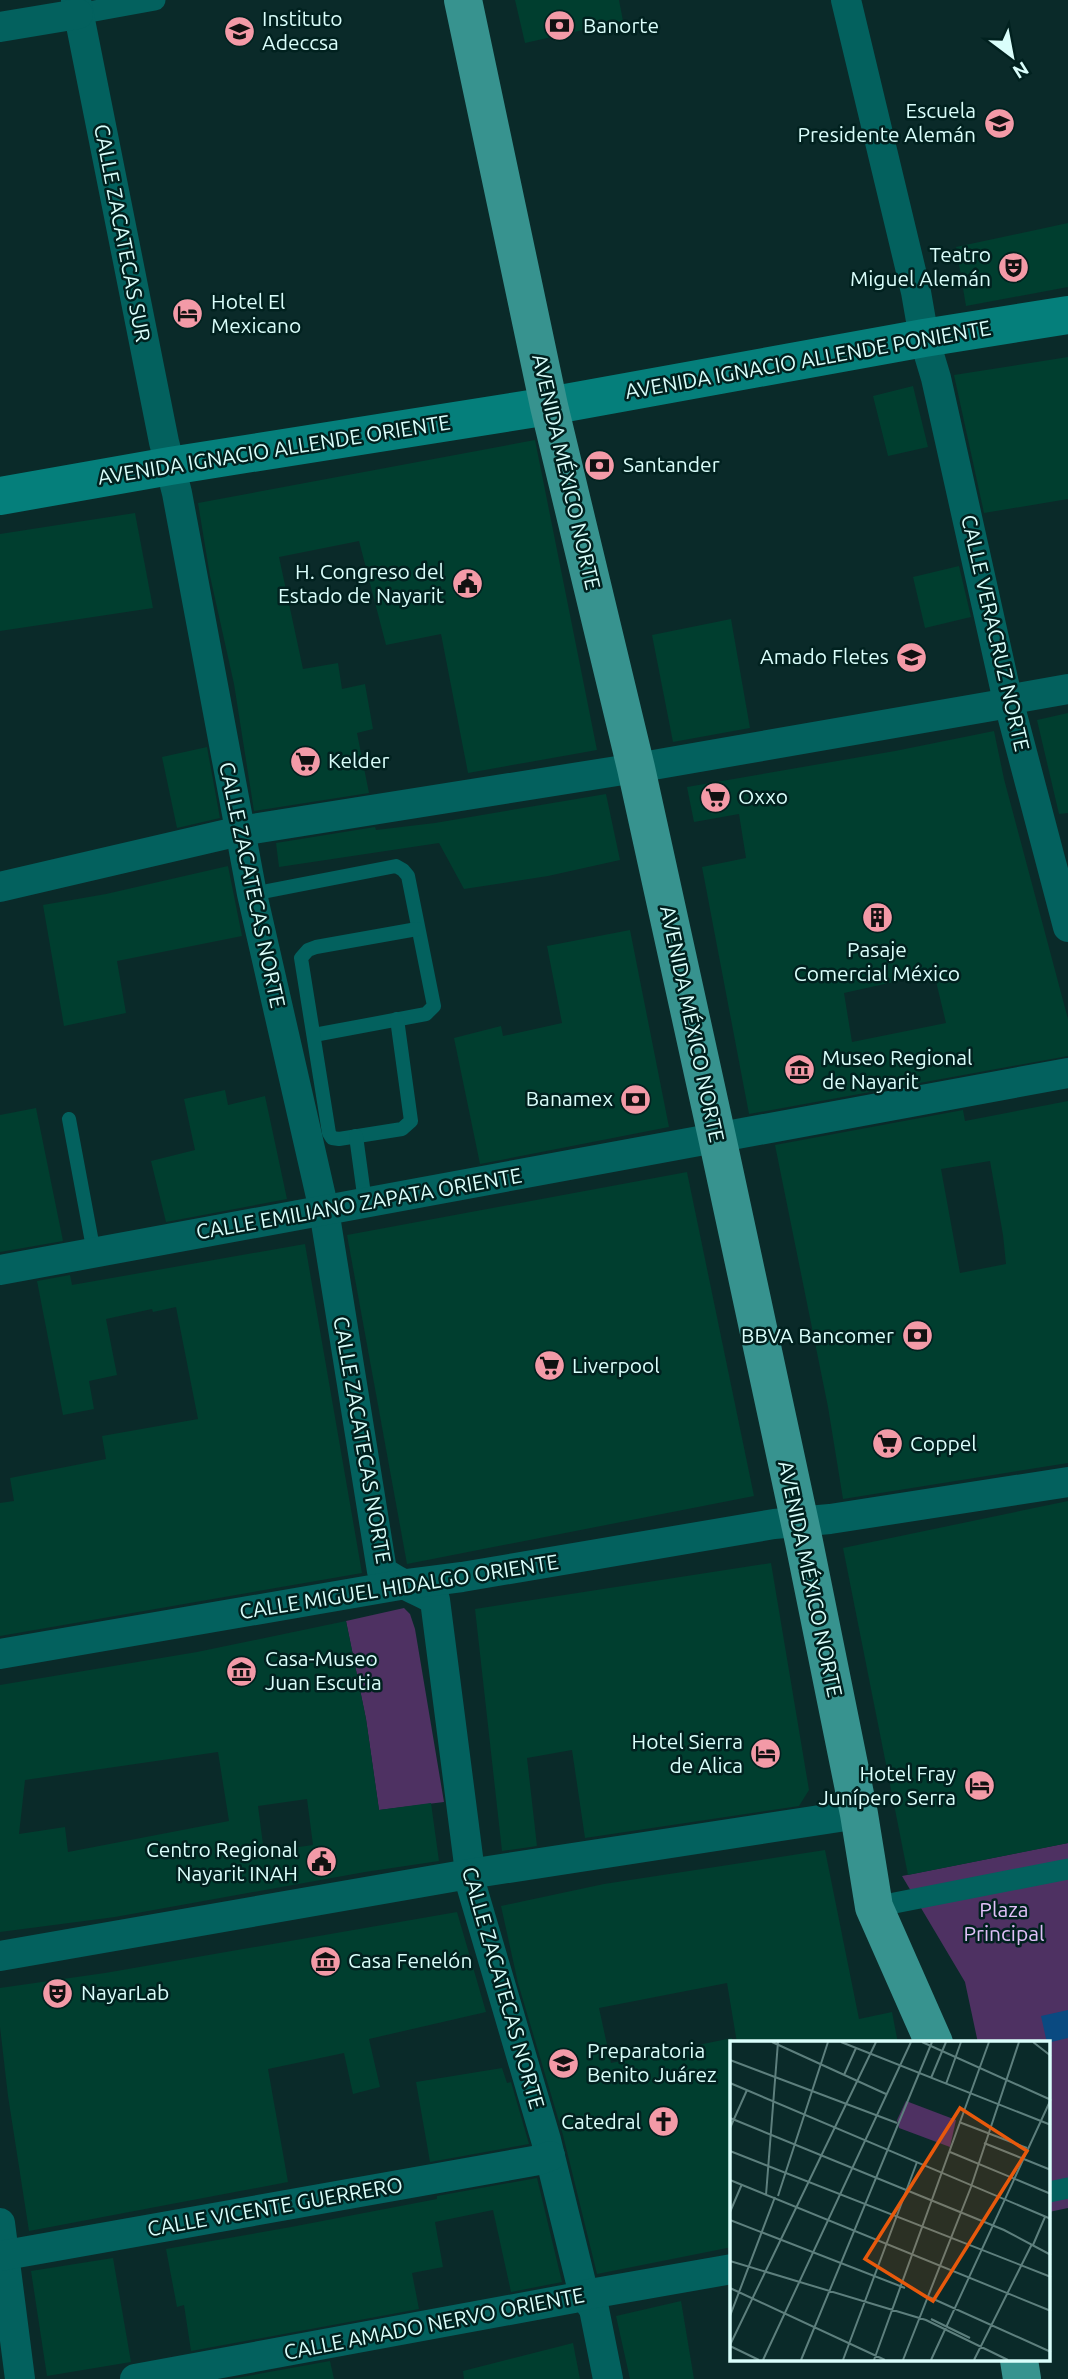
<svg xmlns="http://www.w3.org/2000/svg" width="1068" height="2379" font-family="Ubuntu,sans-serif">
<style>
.green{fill:#4e3162}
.water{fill:#0a4a81}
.building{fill:#003e2f;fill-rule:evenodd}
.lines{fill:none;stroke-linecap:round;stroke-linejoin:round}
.service{stroke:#03615e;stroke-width:14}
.pedestrian{stroke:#03615e;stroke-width:21}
.minor{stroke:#03615e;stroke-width:30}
.secondary{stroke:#057f7b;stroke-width:38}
.primary{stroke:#37938f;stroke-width:38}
.labels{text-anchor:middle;stroke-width:5;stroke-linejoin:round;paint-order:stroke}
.poi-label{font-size:21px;fill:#dafefb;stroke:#01211f;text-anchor:start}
.street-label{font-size:21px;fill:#dafefb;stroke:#01211f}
.park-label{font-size:21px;fill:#e0c0f8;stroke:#01211f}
.inset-road{fill:none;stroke:#5d7f7d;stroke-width:2}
.view{fill:#e8590c;fill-opacity:0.15;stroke:#e8590c;stroke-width:3.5}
.inset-edge{fill:none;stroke:#dafefb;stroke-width:3.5}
</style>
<rect width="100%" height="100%" fill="#0a2a29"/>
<g class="green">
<polygon points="404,1608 410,1614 415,1629 444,1802 379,1810 366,1719 346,1621"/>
<polygon points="1068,1843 1068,2208 1049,2212 1049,2043 978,2043 965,1982 902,1876"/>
</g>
<polygon class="water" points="1068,2010 1068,2038 1047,2043 1041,2016"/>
<g class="building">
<polygon points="515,0 619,0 623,21 525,43"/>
<polygon points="1068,223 1068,287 966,306 956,247"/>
<polygon points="1068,357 1068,499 984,513 954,375"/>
<polygon points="913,386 928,447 888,456 873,396"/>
<polygon points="535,440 597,750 468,773 441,634 386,645 359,541 279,557 303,669 338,663 342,689 365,684 373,729 357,733 369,793 254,811 234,684 210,576 198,503"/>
<polygon points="135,513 153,608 0,631 0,534"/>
<polygon points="959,566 971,617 925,628 913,577"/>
<polygon points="731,619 750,728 673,742 652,635"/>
<polygon points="1068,713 1068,813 1059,814 1037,720"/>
<path d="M994,731L1004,779L1068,1019V1056L749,1114L702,867L746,858L739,814L694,822L687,787L895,751ZM934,973L946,1023L852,1042L844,993Z"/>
<polygon points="207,747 220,818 177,828 162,757"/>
<polygon points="606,794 620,860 548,876 464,889 439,843 279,867 276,843 375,827 376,830 435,823"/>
<polygon points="228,866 242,936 117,961 126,1013 64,1026 43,905 106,894"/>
<polygon points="630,930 669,1127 480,1164 454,1038 501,1026 503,1036 562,1023 547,946"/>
<polygon points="225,1090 228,1105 265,1096 287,1199 166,1222 151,1161 195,1150 184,1099"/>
<path d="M1068,1101V1463L843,1499L828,1407L775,1145L963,1110L965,1121ZM990,1161L1003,1235L1006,1264L960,1273L941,1169Z"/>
<polygon points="36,1108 63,1241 0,1252 0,1115"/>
<polygon points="687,1172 754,1496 407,1564 347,1235"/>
<polygon points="305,1244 362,1573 0,1636 0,1503 14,1501 10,1478 106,1459 102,1436 198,1419 176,1307 153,1312 152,1309 106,1319 117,1375 89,1381 94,1409 63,1415 37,1281 70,1275 72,1285"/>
<polygon points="1068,1501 1068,1843 908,1875 843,1548"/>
<polygon points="771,1563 809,1790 799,1806 585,1838 572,1750 527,1758 537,1846 502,1851 475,1609"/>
<path d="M346,1621L366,1719L379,1810L431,1803L439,1861L365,1872L115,1917L0,1932V1685L197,1652ZM218,1752L229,1821L68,1852L65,1827L19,1834L25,1780ZM307,1799L313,1845L264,1852L258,1806Z"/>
<polygon points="825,1850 859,2019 892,2012 898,2043 737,2043 727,1983 599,2008 611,2063 732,2038 732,2247 597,2274 563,2135 518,1983 501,1906 604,1884"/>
<polygon points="457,1912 486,2012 369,2039 380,2087 353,2094 344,2053 268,2069 288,2182 29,2231 8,2096 0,2027 0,1988 105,1973"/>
<polygon points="502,2068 507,2083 511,2082 529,2144 430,2162 416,2082"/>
<polygon points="537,2178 562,2282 511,2292 493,2210 435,2222 443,2267 412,2273 419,2309 191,2351 184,2305 177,2307 166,2249 291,2227 437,2199 437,2196"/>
<polygon points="113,2258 131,2362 47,2376 31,2271"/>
<polygon points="681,2301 694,2379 630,2379 616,2316"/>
<polygon points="573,2343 580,2379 464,2379 463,2371"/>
<polygon points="330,2361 334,2379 231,2379"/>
</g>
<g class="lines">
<g class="service">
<polyline points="252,894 396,866 403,870 408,876 434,1006 426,1014 314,1035"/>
<polyline points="397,1019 411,1121 402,1129 339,1139 332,1138 329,1133 301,958 308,950 316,947 417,929"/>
<polyline points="69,1119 94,1253"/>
<polyline points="356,1136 365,1202"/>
</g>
<g class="pedestrian">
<polyline points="78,14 155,0"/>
<polyline points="874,1907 1068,1869"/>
<polyline points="1049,2192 1068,2188"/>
</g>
<g class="minor">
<path d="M76,0L164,442L177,493L252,894L324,1210L382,1571C400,1585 417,1589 435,1600L472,1888L546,2140L584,2295L594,2309L608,2379"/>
<polyline points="846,0 916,292 924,338 936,378 1005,688 1068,927"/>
<polyline points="0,27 78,14"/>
<polyline points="0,887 240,831 636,768 998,705 1023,697 1068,689"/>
<polyline points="0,1270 1068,1073"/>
<polyline points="0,1654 400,1585 462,1577 774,1524 830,1519 1068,1482"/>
<polyline points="0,1956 469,1874 859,1814"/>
<polyline points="0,2223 20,2379"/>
<polyline points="0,2256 539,2160 550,2156"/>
<polyline points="135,2379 574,2298 584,2295 732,2269"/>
</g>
<polyline class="secondary" points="0,496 170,466 549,406 924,338 1068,315"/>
<g class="primary">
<polyline points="463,0 549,406 636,768 717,1137 804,1542 859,1814 874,1907 934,2043"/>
<polyline points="1019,2360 1022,2379"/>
</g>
</g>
<defs>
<symbol id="bank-disc" viewBox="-11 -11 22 22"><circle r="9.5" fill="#f39aa7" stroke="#01211f"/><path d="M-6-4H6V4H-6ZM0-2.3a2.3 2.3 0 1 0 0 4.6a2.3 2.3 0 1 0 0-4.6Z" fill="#111"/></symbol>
<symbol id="university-disc" viewBox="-11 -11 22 22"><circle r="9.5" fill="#f39aa7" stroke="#01211f"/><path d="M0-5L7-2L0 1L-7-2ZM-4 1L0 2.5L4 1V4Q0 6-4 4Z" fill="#111"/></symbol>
<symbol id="school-disc" viewBox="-11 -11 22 22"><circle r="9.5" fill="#f39aa7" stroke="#01211f"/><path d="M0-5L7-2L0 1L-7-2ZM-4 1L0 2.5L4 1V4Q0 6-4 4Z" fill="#111"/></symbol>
<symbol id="theatre-disc" viewBox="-11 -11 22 22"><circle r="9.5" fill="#f39aa7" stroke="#01211f"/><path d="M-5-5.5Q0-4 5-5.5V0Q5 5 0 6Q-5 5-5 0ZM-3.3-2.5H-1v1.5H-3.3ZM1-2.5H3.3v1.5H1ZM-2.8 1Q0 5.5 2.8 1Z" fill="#111"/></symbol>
<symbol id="hotel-disc" viewBox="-11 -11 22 22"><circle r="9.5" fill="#f39aa7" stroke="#01211f"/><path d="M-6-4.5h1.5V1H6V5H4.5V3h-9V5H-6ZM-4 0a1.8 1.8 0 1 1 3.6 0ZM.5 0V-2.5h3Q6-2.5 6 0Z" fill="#111"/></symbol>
<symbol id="civic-disc" viewBox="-11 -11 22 22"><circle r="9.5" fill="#f39aa7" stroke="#01211f"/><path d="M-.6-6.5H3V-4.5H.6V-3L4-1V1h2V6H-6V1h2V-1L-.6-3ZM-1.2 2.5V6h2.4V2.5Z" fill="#111"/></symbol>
<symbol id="supermarket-disc" viewBox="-11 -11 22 22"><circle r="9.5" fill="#f39aa7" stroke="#01211f"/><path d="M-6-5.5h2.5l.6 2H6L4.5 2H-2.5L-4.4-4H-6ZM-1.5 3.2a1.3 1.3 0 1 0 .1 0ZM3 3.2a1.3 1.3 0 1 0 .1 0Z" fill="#111"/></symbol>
<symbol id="building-disc" viewBox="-11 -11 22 22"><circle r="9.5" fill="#f39aa7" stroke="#01211f"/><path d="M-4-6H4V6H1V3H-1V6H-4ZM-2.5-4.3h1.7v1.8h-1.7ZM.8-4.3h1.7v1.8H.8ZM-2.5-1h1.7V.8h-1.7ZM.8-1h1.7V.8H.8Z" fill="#111"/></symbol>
<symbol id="museum-disc" viewBox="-11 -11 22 22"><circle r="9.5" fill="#f39aa7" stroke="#01211f"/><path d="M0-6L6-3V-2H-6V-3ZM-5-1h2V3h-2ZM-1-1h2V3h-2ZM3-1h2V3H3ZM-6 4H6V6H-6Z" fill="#111"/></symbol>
<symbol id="church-disc" viewBox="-11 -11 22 22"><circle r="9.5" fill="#f39aa7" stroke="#01211f"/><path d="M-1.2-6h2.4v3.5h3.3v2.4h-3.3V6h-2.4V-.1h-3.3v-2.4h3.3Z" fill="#111"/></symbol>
</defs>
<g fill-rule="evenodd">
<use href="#bank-disc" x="542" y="8" width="35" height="35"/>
<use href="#university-disc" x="222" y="14" width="35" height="35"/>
<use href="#school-disc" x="982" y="106" width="35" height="35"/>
<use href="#theatre-disc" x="996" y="250" width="35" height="35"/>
<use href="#hotel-disc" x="170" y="296" width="35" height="35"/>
<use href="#bank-disc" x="582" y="448" width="35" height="35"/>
<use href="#civic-disc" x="450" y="566" width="35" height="35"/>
<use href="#school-disc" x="894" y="640" width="35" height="35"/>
<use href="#supermarket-disc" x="288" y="744" width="35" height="35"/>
<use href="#supermarket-disc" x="698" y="780" width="35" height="35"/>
<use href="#building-disc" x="860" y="900" width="35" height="35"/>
<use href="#museum-disc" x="782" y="1052" width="35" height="35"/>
<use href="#bank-disc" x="618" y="1082" width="35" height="35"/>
<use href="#bank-disc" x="900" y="1318" width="35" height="35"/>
<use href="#supermarket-disc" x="532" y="1348" width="35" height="35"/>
<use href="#supermarket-disc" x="870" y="1426" width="35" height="35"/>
<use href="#museum-disc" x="224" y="1654" width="35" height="35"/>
<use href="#hotel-disc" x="748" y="1736" width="35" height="35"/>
<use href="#hotel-disc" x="962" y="1768" width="35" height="35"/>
<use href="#civic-disc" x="304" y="1844" width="35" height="35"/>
<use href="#museum-disc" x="308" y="1944" width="35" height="35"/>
<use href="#theatre-disc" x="40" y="1976" width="35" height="35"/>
<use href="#university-disc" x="546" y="2046" width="35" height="35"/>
<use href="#church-disc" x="646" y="2104" width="35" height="35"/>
</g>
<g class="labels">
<g class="poi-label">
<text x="262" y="26">Instituto<tspan x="262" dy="24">Adeccsa</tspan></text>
<text x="583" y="33">Banorte</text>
<text x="976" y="118" text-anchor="end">Escuela<tspan x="976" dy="24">Presidente Alemán</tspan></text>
<text x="991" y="262" text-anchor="end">Teatro<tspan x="991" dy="24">Miguel Alemán</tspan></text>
<text x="211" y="309">Hotel El<tspan x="211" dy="24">Mexicano</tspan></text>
<text x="623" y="472">Santander</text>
<text x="444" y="579" text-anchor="end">H. Congreso del<tspan x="444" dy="24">Estado de Nayarit</tspan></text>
<text x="889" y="664" text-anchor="end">Amado Fletes</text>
<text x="328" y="768">Kelder</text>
<text x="738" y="804">Oxxo</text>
<text x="877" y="957" text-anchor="middle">Pasaje<tspan x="877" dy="24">Comercial México</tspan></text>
<text x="822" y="1065">Museo Regional<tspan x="822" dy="24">de Nayarit</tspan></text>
<text x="613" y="1106" text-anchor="end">Banamex</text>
<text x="894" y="1343" text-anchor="end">BBVA Bancomer</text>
<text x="572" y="1373">Liverpool</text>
<text x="910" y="1451">Coppel</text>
<text x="265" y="1666">Casa-Museo<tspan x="265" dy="24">Juan Escutia</tspan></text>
<text x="743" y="1749" text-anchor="end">Hotel Sierra<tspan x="743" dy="24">de Alica</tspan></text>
<text x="956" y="1781" text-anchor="end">Hotel Fray<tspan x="956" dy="24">Junípero Serra</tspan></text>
<text x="298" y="1857" text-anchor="end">Centro Regional<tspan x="298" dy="24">Nayarit INAH</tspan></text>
<text x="348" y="1968">Casa Fenelón</text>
<text x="81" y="2000">NayarLab</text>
<text x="587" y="2058">Preparatoria<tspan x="587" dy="24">Benito Juárez</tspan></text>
<text x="641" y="2129" text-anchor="end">Catedral</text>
</g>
<g class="street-label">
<text transform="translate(122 233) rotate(79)" y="7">CALLE ZACATECAS SUR</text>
<text transform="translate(808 360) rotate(-10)" y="7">AVENIDA IGNACIO ALLENDE PONIENTE</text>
<text transform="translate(274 450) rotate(-9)" y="7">AVENIDA IGNACIO ALLENDE ORIENTE</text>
<text transform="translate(566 472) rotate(77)" y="7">AVENIDA MÉXICO NORTE</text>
<text transform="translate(995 633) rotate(77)" y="7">CALLE VERACRUZ NORTE</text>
<text transform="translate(252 885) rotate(78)" y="7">CALLE ZACATECAS NORTE</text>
<text transform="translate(692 1024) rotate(78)" y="7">AVENIDA MÉXICO NORTE</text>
<text transform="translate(359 1204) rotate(-10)" y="7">CALLE EMILIANO ZAPATA ORIENTE</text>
<text transform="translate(362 1440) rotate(80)" y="7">CALLE ZACATECAS NORTE</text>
<text transform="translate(810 1579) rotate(78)" y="7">AVENIDA MÉXICO NORTE</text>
<text transform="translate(399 1587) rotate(-9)" y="7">CALLE MIGUEL HIDALGO ORIENTE</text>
<text transform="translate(503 1988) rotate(74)" y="7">CALLE ZACATECAS NORTE</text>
<text transform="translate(275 2207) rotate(-10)" y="7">CALLE VICENTE GUERRERO</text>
<text transform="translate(434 2324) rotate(-11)" y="7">CALLE AMADO NERVO ORIENTE</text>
</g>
<g class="park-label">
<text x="1004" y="1917">Plaza<tspan x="1004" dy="24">Principal</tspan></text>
</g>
</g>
<g transform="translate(730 2041)">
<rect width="320" height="320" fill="#0a2a29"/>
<path d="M176,60L226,79L220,106L169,87L167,79Z" fill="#4e3162"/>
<path class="inset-road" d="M42,1L156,53M111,1L321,84M192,1L319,58M303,1L321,15M0,19L167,82M114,34L126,7M201,37L216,1M0,42L321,178M216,43L231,1M0,77L274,189L321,214M229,81L297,107M0,87L17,49M254,102L321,129M0,110L321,236M220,111L321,153M0,139L321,270M36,154L48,1M48,155L98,1M0,171L12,143M0,179L175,247M303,204L315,176M0,220L196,279L278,319M0,247L155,319M199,256L321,311M0,275L45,156M201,278L240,297M0,304L146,1M0,305L29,319M33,319L181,1M71,319L202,1M113,319L187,121M144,319L259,1M173,319L241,146L289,1M201,319L321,58M244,319L302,203"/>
<path class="view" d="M230,67L297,110L203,260L135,218Z"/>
<rect width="320" height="320" class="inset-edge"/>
</g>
<g transform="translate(1012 56) rotate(148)" stroke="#01211f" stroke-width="5" paint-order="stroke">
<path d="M0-5L12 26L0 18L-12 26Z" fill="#dafefb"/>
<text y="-10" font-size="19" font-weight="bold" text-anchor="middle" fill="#dafefb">N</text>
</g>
</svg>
